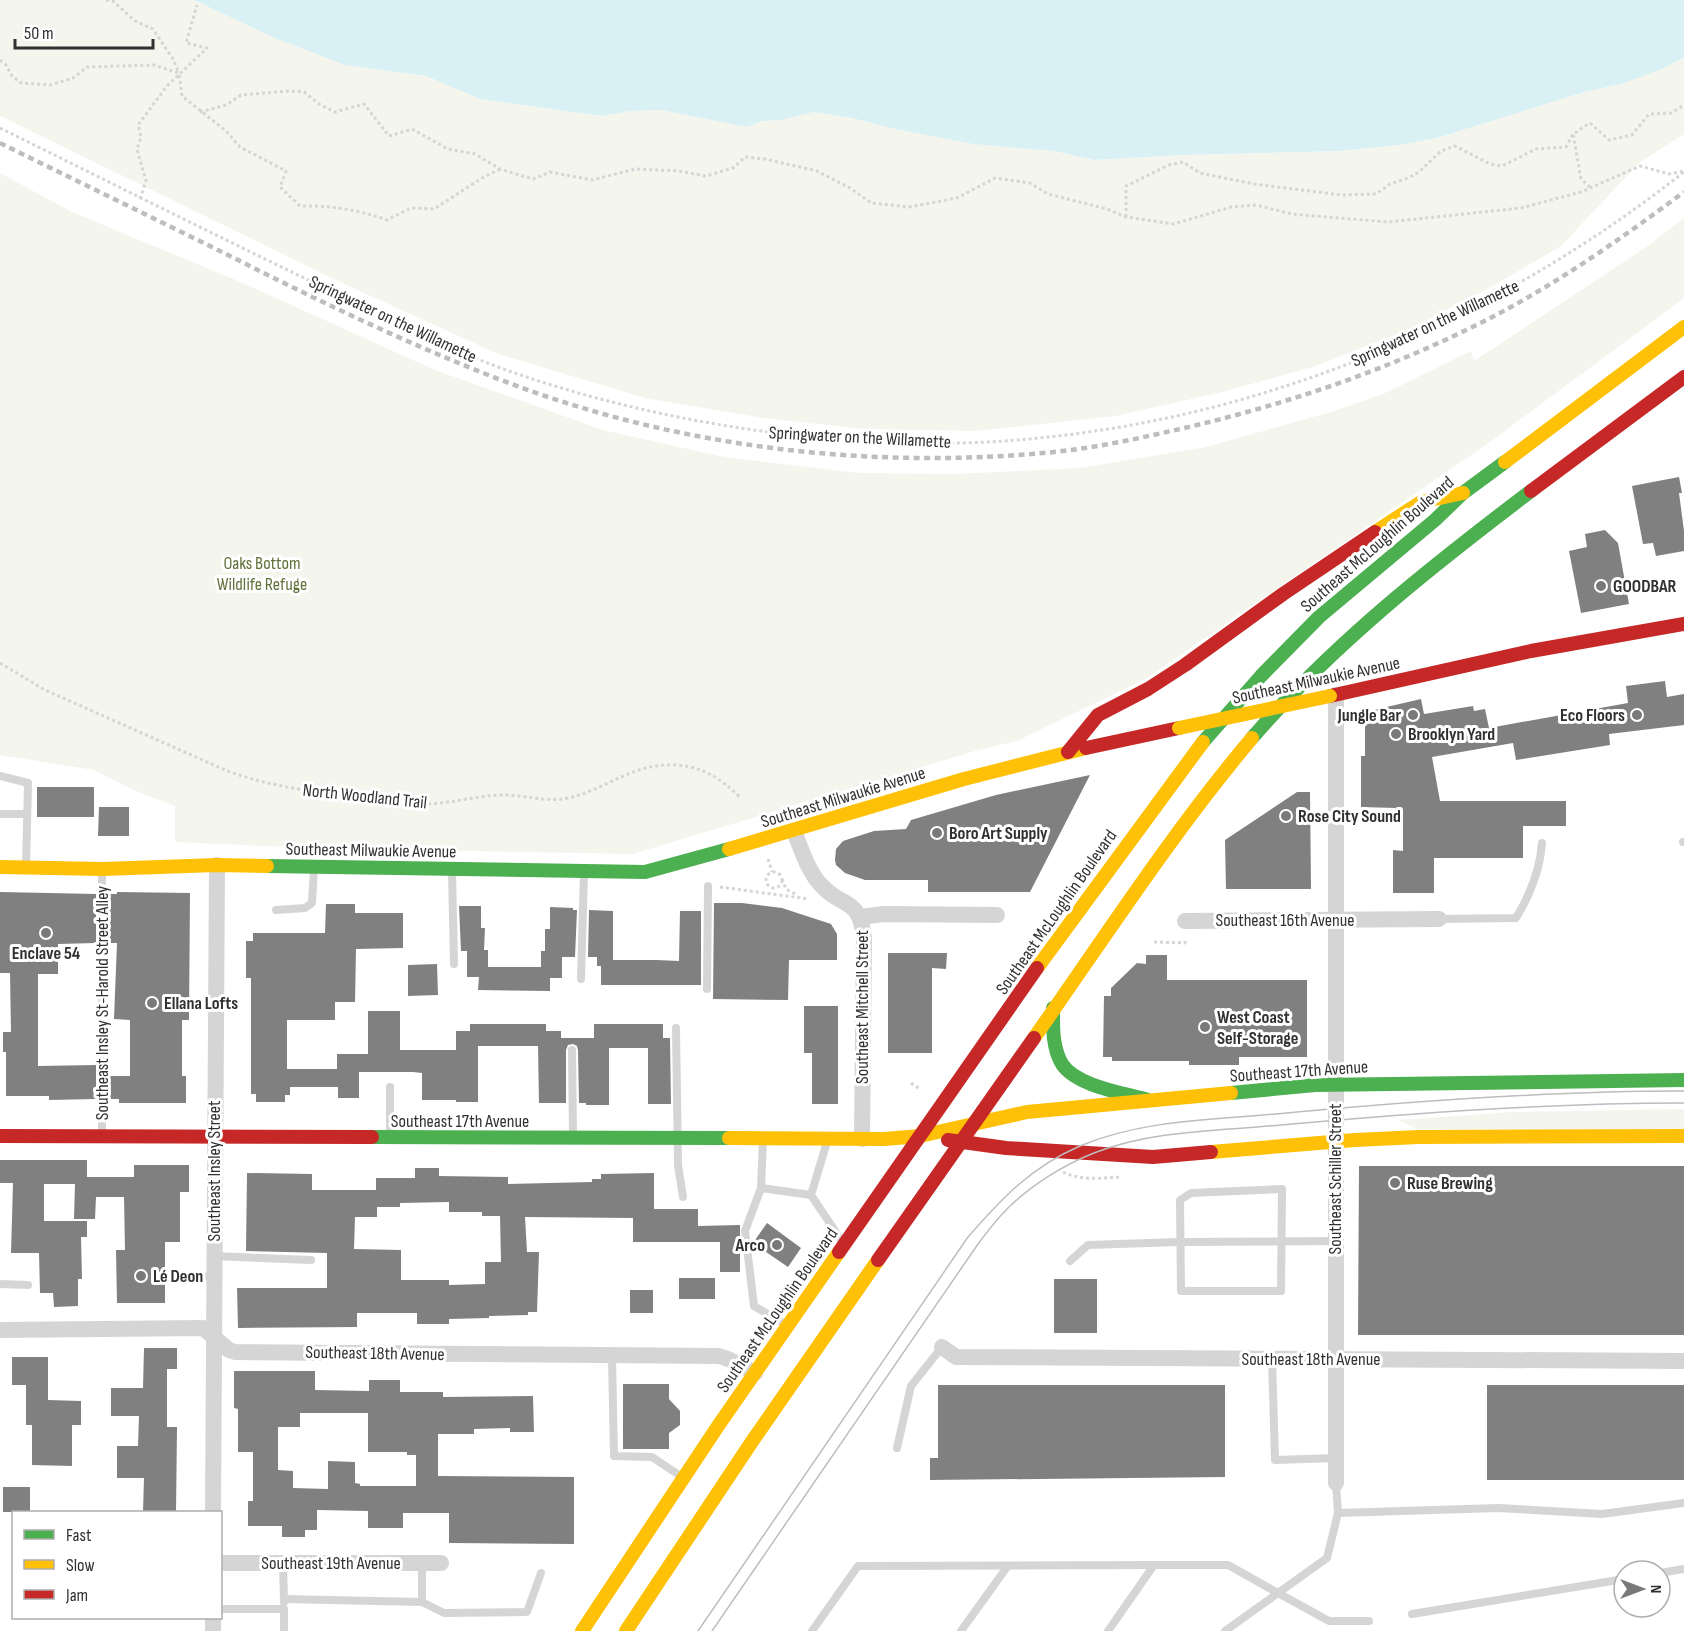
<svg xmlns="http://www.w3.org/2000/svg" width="1684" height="1631" font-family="'Sofia Sans Condensed',sans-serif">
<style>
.green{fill:#f4f6ed}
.water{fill:#d9f0f4}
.building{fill:#808080;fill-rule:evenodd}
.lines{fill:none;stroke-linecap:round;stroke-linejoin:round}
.path{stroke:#d5d5d5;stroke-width:3;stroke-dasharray:3 3;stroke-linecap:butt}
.lane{stroke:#d5d5d5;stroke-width:8}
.street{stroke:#d5d5d5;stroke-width:16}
.fast{stroke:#4caf50;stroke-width:14}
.slow{stroke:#ffc107;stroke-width:14}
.jam{stroke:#c62828;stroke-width:14}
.tram{stroke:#bdbdbd;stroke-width:1.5}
.rail{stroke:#bdbdbd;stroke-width:4.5;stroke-dasharray:6 4.5;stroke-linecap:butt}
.slow-bridge{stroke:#ffc107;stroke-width:14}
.poi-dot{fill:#797979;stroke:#fff;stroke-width:2}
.labels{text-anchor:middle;stroke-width:6;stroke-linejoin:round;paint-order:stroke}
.street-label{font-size:18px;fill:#313131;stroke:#fff}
.park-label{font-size:18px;fill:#627139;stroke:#fff}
.poi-label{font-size:18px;font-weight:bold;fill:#313131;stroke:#fff;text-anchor:start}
</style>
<rect width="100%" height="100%" fill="#fff"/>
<g class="green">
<polygon points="0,0 194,0 277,39 345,65 426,76 480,99 602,116 630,111 661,110 747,127 762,121 781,120 814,112 852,118 895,129 973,144 1054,151 1094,160 1182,155 1340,151 1399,145 1437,138 1584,92 1621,84 1684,57 1684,134 1639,163 1561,246 1493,286 1405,331 1313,367 1222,392 1116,416 976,431 864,429 763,418 645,398 498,354 340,282 0,116"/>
<polygon points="0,173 72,212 243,283 435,370 603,430 724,457 858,473 955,474 1081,468 1206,447 1331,412 1383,394 1471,351 1474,361 1645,248 1684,218 1684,298 1490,442 1147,678 1017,741 978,750 633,854 315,848 175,842 175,806 136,791 94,770 0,755"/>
<polygon points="1684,1109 1684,1130 1417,1129 1398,1120 1512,1112"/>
</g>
<polygon class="water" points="194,0 1684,0 1684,57 1664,68 1621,84 1584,92 1437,138 1399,145 1340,151 1182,155 1094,160 1054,151 973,144 895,129 852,118 814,112 781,120 762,121 747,127 661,110 630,111 602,116 480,99 426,76 345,65 277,39"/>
<g class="building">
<polygon points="1679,477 1682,493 1679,493 1684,531 1684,551 1656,556 1653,543 1643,544 1632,486"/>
<polygon points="1605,530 1618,543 1629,604 1581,613 1569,551 1587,547 1585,534"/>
<polygon points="1665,681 1667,697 1684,694 1684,725 1609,734 1610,745 1516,760 1513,743 1432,757 1440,801 1566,801 1566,826 1523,826 1523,858 1434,858 1434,893 1393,893 1393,850 1403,851 1403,810 1395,810 1395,808 1361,807 1361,756 1365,756 1365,712 1421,699 1424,714 1473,706 1474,711 1485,709 1489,728 1628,703 1626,686"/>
<polygon points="1090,775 1030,892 928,892 928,880 865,880 845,873 836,865 835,860 836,849 843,841 874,831 906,829 911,820 996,795"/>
<rect x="37" y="787" width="57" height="30"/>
<polygon points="1297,792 1310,792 1311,889 1226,889 1225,840"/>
<polygon points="99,807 129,807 129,836 98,836"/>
<polygon points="0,892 96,894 96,943 58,944 58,974 38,974 38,1066 96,1065 96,1099 49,1100 49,1096 6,1096 6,1052 3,1052 3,1032 11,1032 10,973 0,973"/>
<polygon points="117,892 190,893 189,1020 182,1020 182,1076 186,1076 186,1103 119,1103 119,1099 108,1099 108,1076 130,1076 130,1020 114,1019 117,943 108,943 108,894 117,894"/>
<polygon points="714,903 742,903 782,908 831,924 837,934 837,960 789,960 788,1000 713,999"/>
<polygon points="326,904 355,904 355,913 403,913 403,948 356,949 355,1002 335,1002 335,1020 287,1020 287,1069 337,1069 337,1054 368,1054 368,1011 400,1011 400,1050 456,1050 456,1031 470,1031 470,1024 546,1024 546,1031 561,1031 561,1038 594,1038 594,1024 663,1024 663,1038 670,1038 671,1104 648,1104 648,1048 609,1048 609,1105 586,1105 586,1103 579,1103 578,1050 577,1046 573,1044 568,1045 566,1050 566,1103 539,1103 538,1046 478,1046 478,1102 456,1102 456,1100 422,1100 422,1073 413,1072 359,1072 359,1098 338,1098 338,1087 290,1087 290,1095 285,1095 285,1102 256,1102 256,1094 251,1094 251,978 246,978 246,941 253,941 253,933 325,933"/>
<polygon points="459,906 481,906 481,928 485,928 484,950 488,950 488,967 541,967 541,951 545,951 545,929 550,929 550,907 573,908 573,910 577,910 575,957 562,957 562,978 550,978 550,991 478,990 479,977 467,977 467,951 461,951"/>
<polygon points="589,910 613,911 613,960 656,960 679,961 680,911 701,911 701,985 601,985 601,966 597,966 597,957 588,957"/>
<polygon points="888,953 947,953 946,969 932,968 932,1053 888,1053"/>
<polygon points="1146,955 1167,955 1167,980 1307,980 1307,1057 1239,1057 1239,1065 1189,1065 1189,1061 1112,1061 1112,1057 1103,1057 1104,996 1111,996 1111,988 1137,963 1146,964"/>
<polygon points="437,964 438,995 408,996 408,965"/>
<polygon points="804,1006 838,1006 838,1104 812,1104 812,1053 804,1053"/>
<polygon points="0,1160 87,1160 87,1177 134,1177 134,1165 189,1165 189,1192 180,1192 180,1242 165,1242 165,1303 117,1303 116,1250 125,1250 124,1197 96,1197 95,1219 74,1219 75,1184 44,1184 44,1221 87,1221 87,1237 81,1237 82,1279 78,1279 78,1306 54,1307 53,1293 40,1293 39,1253 11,1253 13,1183 0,1183"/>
<polygon points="1359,1166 1684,1166 1684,1335 1358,1335"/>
<path d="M415,1168H439V1176L508,1177V1184L592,1182V1179H601V1174L654,1173V1209H698V1226L740,1225V1272H720V1242H633V1218L525,1217L527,1252H539L537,1312H528V1315L489,1316V1318L449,1319V1324H417V1313H357V1327L238,1328L237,1288H327V1253L246,1251L247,1173L312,1174V1190H376V1178H415ZM449,1202V1212H482V1216H500L501,1262H485V1284L449,1285V1280H401V1250L354,1249L355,1217H377V1207H400V1203Z"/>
<polygon points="767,1223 801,1248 788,1267 753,1243"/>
<rect x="679" y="1278" width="36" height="21"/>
<rect x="1054" y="1279" width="43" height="54"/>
<rect x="630" y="1290" width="23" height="23"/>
<polygon points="144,1348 177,1348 177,1369 167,1369 167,1427 177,1427 176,1512 143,1512 144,1478 117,1478 117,1446 138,1446 139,1416 111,1416 111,1388 143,1388"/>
<polygon points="12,1357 48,1357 48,1400 81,1401 81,1425 72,1425 72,1466 32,1465 32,1425 26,1425 26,1385 12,1385"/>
<path d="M234,1371H315V1390L369,1391V1380H400V1392H443V1397L533,1396L534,1432H510V1428L474,1429V1434H438V1476L574,1477V1544L449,1543V1513H403V1528H368V1511L317,1510V1530H305V1537H282V1526H248V1501H253V1452H238V1409L234,1408ZM300,1413H368V1452H407V1455H416V1486H360V1484L355,1483V1462L328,1461V1489L293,1488V1471L278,1470V1427H300Z"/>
<polygon points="623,1384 669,1384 669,1399 680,1411 680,1425 669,1433 669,1449 623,1449"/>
<polygon points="938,1385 1225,1385 1225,1477 930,1480 930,1458 938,1458"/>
<rect x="1487" y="1385" width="197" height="95"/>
<rect x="3" y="1487" width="27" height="25"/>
</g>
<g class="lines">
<g class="path">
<polyline points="106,0 113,1 135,21 153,29 173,59 179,73"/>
<path d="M0,60L6,65L12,76L21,83L50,85L73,78L87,67L154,65L179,73L182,96L226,131L240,147L286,171L280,187L300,206C331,205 358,210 387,220L411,208L434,209L482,178L500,169"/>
<polyline points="200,112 226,105 241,95 288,91 304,92 319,104 335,112 364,104 389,136 412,129 448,149 475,154 500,169 533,179 550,172 592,180 635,169 679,171 706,176 733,168 745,157 765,159 817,171 850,188 871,203 909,207 957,198 995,178 1030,183 1048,194 1107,209 1126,217 1174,224 1231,207 1256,205 1292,214 1388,222 1521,208 1581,192 1640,166 1669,174 1684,171"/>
<path d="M0,128C101,178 201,228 302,277C370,311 437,345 509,371C586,398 666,417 747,429C839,442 935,448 1028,439C1267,418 1496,320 1684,172"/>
<polyline points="1590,187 1581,179 1573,134 1590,123 1609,140 1632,135 1649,114 1671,113 1684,105"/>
<polyline points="140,199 146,181 137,149 141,137 138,125 167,86 207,48 186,43 197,5"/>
<polyline points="1126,217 1126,186 1169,165 1183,162 1200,173 1254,184 1341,195 1376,194 1390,184 1408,178 1419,172 1441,151 1455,146 1490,164 1502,166 1536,149 1566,147 1573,134"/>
<path d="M0,663L45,690L225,770C270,787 315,792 363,797C383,799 403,804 423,804C449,804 474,796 500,795C523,794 545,803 568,798C608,789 631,763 676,765C704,767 721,779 740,797"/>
<polyline points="768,859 772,872"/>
<circle cx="774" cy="880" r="8"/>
<polyline points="782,879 786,889 797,895"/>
<polyline points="720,887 809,899"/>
<polyline points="1154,942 1185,943 1185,938"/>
<polyline points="911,1083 920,1089"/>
<path d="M1063,1172C1081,1181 1101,1178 1121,1177"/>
</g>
<g class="lane">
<polyline points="0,776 28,783 26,867"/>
<polyline points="0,814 27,814"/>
<polyline points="1683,842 1684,842"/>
<polyline points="102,869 102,1136"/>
<polyline points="452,871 454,964"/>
<polyline points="276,910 305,908 312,903 314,868"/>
<path d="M1439,919L1516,918C1530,895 1540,870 1542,843"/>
<polyline points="581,979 584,873"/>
<polyline points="707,989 708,886"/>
<polyline points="676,1028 678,1165 683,1197"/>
<polyline points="572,1050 573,1137"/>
<polyline points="390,1087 390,1135"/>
<polyline points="763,1139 761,1188 811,1195"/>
<polyline points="827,1142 811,1195 841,1240"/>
<polyline points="761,1188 745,1231 754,1306 783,1323"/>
<polygon points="1282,1189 1281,1291 1181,1291 1180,1200 1191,1193"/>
<polyline points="214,1256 311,1260"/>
<polyline points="1070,1261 1088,1245 1179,1242 1336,1241"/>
<polyline points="173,1275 214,1277"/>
<polyline points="0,1284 28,1285"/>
<polyline points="612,1356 614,1456 652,1457 679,1475"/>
<polyline points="1272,1359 1275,1460 1336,1458"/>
<polyline points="897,1448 911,1386 942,1347"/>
<polyline points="1338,1513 1498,1508 1602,1514 1684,1503"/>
<polyline points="283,1563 284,1602"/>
<polyline points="1660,1573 1684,1569"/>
<polyline points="284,1599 422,1602 422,1563"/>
<polyline points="422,1602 444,1613 527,1612 541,1573"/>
<polyline points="220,1609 284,1609 284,1631"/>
<polyline points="1412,1614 1624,1579"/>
<polyline points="812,1631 858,1566 1154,1565"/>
<polyline points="961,1631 1007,1567"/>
<polyline points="1108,1631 1154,1565 1228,1565 1278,1593 1327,1558 1338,1513 1336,1483"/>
<polyline points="1225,1631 1278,1593 1329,1621 1369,1621"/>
</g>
<g class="street">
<path d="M794,831C801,848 808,872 822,886C843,909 859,896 864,938L862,1139"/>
<polyline points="860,917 884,914 997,915"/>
<polyline points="1185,921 1439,919"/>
<polyline points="0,1330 203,1328 229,1350 235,1352 719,1356 728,1359 755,1373"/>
<polyline points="942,1347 956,1357 1684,1361"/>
<polyline points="1336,1483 1336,695"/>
<polyline points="213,1512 217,865"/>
<polyline points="220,1563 441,1563"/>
<polyline points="213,1618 213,1631"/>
</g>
<g class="fast">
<path d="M1252,738C1333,644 1432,566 1531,491"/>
<polyline points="1203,742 1261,676 1319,617 1435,520 1463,493 1505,462"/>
<polyline points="267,866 645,872 729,849"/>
<path d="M1053,1008C1053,1026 1052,1047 1062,1064C1076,1086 1124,1093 1148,1100"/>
<polyline points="1231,1093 1315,1085 1684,1080"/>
<polyline points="372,1137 729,1138"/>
</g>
<g class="slow">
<polyline points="1505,462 1684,327"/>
<polyline points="1375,532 1421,502 1463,493"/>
<polyline points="729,849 964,779 1086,748"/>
<polyline points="0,867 102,869 217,865 267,866"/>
<polyline points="1037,968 1203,742"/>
<path d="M1034,1038C1105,937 1172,833 1252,738"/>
<polyline points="729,1138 884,1139 920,1136 1027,1112 1231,1093"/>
<polyline points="1211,1152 1355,1140 1419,1137 1684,1136"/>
<polyline points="582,1631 718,1426 839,1252"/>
<polyline points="626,1631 751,1443 878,1260"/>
</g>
<g class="jam">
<polyline points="1531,491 1684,377"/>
<polyline points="1330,696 1531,651 1684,624"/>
<polyline points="1086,748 1179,728"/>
<polyline points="1068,752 1098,715 1148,689 1185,665 1283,594 1375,532"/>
<polyline points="0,1136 372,1137"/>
<polyline points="948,1140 1006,1148 1153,1157 1211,1152"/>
<polyline points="839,1252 1037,968"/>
<polyline points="878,1260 1034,1038"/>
</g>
<g class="tram">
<path d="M698,1631L968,1237C1002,1198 1031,1167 1080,1146C1141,1120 1211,1120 1276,1114C1412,1101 1547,1091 1684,1091"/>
<path d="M712,1631L978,1244C987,1232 996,1220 1007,1209C1030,1186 1063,1165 1094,1153C1153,1130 1220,1131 1281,1125C1416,1113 1549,1103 1684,1103"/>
</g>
<path class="rail" d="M0,143C73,179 147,215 220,251C315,299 409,345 509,383C680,448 872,470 1054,452C1102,447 1150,436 1197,425C1288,403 1377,373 1462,332C1541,295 1614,244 1684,192"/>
<polyline class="slow-bridge" points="1179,728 1330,696"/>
</g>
<g class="poi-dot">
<circle cx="1601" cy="586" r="6"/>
<circle cx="1413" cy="715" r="6"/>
<circle cx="1637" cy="715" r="6"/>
<circle cx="1396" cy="734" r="6"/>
<circle cx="1286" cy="816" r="6"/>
<circle cx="937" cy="833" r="6"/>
<circle cx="46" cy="933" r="6"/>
<circle cx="152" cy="1003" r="6"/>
<circle cx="1205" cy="1027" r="6"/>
<circle cx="1395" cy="1183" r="6"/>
<circle cx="777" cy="1245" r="6"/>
<circle cx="141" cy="1276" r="6"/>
</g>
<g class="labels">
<g class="street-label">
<text transform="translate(393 319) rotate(25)" y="6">Springwater on the Willamette</text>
<text transform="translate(1435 323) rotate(-25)" y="6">Springwater on the Willamette</text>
<text transform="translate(860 437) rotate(3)" y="6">Springwater on the Willamette</text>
<text transform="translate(1377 544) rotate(-41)" y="6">Southeast McLoughlin Boulevard</text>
<text transform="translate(1316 680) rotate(-12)" y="6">Southeast Milwaukie Avenue</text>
<text transform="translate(365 796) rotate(6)" y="6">North Woodland Trail</text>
<text transform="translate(843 797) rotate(-17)" y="6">Southeast Milwaukie Avenue</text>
<text transform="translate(371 850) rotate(1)" y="6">Southeast Milwaukie Avenue</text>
<text transform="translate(1056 912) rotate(-55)" y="6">Southeast McLoughlin Boulevard</text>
<text x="1285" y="926">Southeast 16th Avenue</text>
<text transform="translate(102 1003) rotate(-90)" y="6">Southeast Insley St-Harold Street Alley</text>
<text transform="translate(862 1007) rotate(-90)" y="6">Southeast Mitchell Street</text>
<text transform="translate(1299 1071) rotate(-4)" y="6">Southeast 17th Avenue</text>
<text x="460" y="1127">Southeast 17th Avenue</text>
<text transform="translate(214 1171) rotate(-90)" y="6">Southeast Insley Street</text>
<text transform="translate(1335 1179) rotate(-90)" y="6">Southeast Schiller Street</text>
<text transform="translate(777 1310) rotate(-55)" y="6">Southeast McLoughlin Boulevard</text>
<text transform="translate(375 1353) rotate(1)" y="6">Southeast 18th Avenue</text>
<text x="1311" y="1365">Southeast 18th Avenue</text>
<text x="331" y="1569">Southeast 19th Avenue</text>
</g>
<g class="park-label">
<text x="262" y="569">Oaks Bottom<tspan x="262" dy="21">Wildlife Refuge</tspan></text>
</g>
<g class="poi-label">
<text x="1613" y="592">GOODBAR</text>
<text x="1401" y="721" text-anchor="end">Jungle Bar</text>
<text x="1625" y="721" text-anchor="end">Eco Floors</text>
<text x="1408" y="740">Brooklyn Yard</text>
<text x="1298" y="822">Rose City Sound</text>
<text x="949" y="839">Boro Art Supply</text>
<text x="46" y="959" text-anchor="middle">Enclave 54</text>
<text x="164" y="1009">Ellana Lofts</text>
<text x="1217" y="1023">West Coast<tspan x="1217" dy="21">Self-Storage</tspan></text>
<text x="1407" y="1189">Ruse Brewing</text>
<text x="765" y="1251" text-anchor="end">Arco</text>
<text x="153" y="1282">Lé Deon</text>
</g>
</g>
<rect x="12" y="1511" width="210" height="108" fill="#ffffff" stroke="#adadad" stroke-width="1.5"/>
<rect x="24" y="1530" width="30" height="9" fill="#4caf50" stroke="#adadad" stroke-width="1.5"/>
<text x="66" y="1541" font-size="18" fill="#313131">Fast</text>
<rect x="24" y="1560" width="30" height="9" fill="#ffc107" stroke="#adadad" stroke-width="1.5"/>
<text x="66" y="1571" font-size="18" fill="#313131">Slow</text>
<rect x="24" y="1590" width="30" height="9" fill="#c62828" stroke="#adadad" stroke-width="1.5"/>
<text x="66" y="1601" font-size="18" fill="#313131">Jam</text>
<g transform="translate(1642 1589) rotate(90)"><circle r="28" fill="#ffffff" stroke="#adadad" stroke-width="1.5"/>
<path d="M0-4.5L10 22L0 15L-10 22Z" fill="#797979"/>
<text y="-9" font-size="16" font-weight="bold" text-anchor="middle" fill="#313131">N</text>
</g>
<path d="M15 39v9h138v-9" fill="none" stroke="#313131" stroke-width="3"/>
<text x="24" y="39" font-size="18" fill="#313131" stroke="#ffffff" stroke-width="4.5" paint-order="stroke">50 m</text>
</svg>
